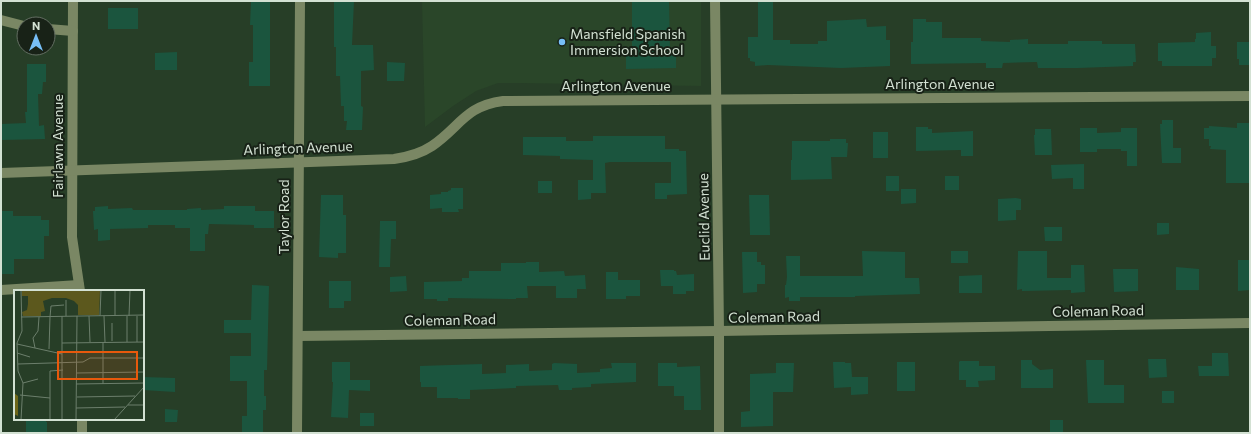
<svg xmlns="http://www.w3.org/2000/svg" width="1251" height="434" font-family="Commissioner,sans-serif">
<style>
.built{fill:#2a4629}
.building{fill:#1b553e}
.lines{fill:none;stroke-linecap:round;stroke-linejoin:round}
.minor{stroke:#7a8764;stroke-width:10}
.poi-dot{fill:#77bff7;stroke:#182217;stroke-width:1.5}
.labels{text-anchor:middle;stroke-width:4;stroke-linejoin:round;paint-order:stroke}
.poi-label{font-size:14px;fill:#d3e1d3;stroke:#182217;text-anchor:start}
.street-label{font-size:14px;fill:#d3e1d3;stroke:#182217}
.inset-road{fill:none;stroke:#6c7f6c;stroke-width:1}
.view{fill:#e8590c;fill-opacity:0.15;stroke:#e8590c;stroke-width:2}
.inset-edge{fill:none;stroke:#d3e1d3;stroke-width:2}
</style>
<rect width="100%" height="100%" fill="#273e27"/>
<polygon class="built" points="422,1 701,1 701,86 520,83 498,83 476,91 453,106 425,127"/>
<g class="building">
<polygon points="251,1 270,1 270,86 249,86 249,62 253,62 253,25 250,25"/>
<polygon points="334,1 354,1 352,45 373,45 374,70 361,71 361,106 363,107 362,130 346,130 347,121 344,121 344,106 341,106 340,76 336,76 336,47 334,47"/>
<polygon points="632,1 669,1 670,50 676,50 676,68 626,69 626,50 632,50"/>
<polygon points="758,1 773,1 773,40 790,40 790,44 818,44 818,41 827,41 827,21 866,19 867,27 886,26 886,40 890,40 890,66 841,68 768,65 755,66 755,62 750,61 750,58 748,58 748,37 758,37"/>
<rect x="108" y="8" width="30" height="21"/>
<polygon points="913,19 926,19 926,22 942,22 942,38 981,38 981,41 1010,42 1010,40 1028,39 1028,44 1068,44 1068,41 1102,41 1102,44 1135,44 1136,62 1133,62 1133,66 1078,68 1038,68 1037,62 1003,63 1002,68 986,68 986,63 911,64 911,42 913,42"/>
<polygon points="1211,32 1211,46 1216,46 1216,58 1212,58 1212,66 1162,66 1162,61 1158,61 1158,43 1195,42 1195,39 1196,39 1196,33"/>
<polygon points="1237,42 1250,42 1250,65 1239,65 1239,59 1237,59"/>
<polygon points="177,52 177,70 155,70 155,53"/>
<polygon points="387,62 405,63 404,81 387,81"/>
<polygon points="27,64 46,64 46,82 43,82 42,94 38,94 39,126 44,125 45,139 1,140 1,124 26,123 25,112 27,112"/>
<polygon points="1162,120 1173,120 1173,148 1181,148 1181,163 1162,163 1160,124 1162,124"/>
<polygon points="1237,123 1250,123 1250,183 1226,183 1226,150 1210,149 1211,146 1209,146 1209,139 1204,139 1204,128 1209,128 1209,126 1237,128"/>
<polygon points="916,127 928,127 928,129 932,129 932,133 973,131 973,156 961,156 961,150 916,151"/>
<polygon points="1080,128 1097,128 1097,133 1121,132 1121,128 1137,128 1137,166 1127,166 1127,151 1121,151 1121,149 1097,149 1097,152 1080,152"/>
<polygon points="1035,129 1051,129 1052,155 1035,155 1034,135 1035,135"/>
<rect x="873" y="132" width="15" height="26"/>
<polygon points="593,136 665,136 665,149 679,149 679,151 686,151 687,194 667,195 667,199 655,199 655,183 671,183 671,162 610,162 605,163 606,193 591,193 591,199 578,200 578,180 593,180 593,160 560,159 560,156 523,155 523,137 566,137 566,141 593,141"/>
<polygon points="830,139 846,139 846,143 848,143 847,157 831,157 832,179 791,180 791,160 792,160 792,141 830,141"/>
<polygon points="1084,164 1084,189 1073,189 1073,178 1052,179 1051,165"/>
<rect x="886" y="176" width="13" height="15"/>
<rect x="945" y="176" width="14" height="14"/>
<rect x="538" y="181" width="14" height="12"/>
<polygon points="451,188 463,188 463,209 458,209 459,212 442,212 442,208 430,209 430,195 441,194 441,192 448,192 448,191 451,190"/>
<polygon points="901,189 916,189 916,203 901,204"/>
<polygon points="321,195 343,195 343,215 346,215 346,253 338,253 338,258 319,257"/>
<polygon points="749,195 769,195 770,235 750,235"/>
<polygon points="1016,198 1021,199 1021,210 1016,210 1016,220 998,221 998,199"/>
<polygon points="108,206 108,209 132,208 133,210 187,210 187,209 201,208 201,210 224,209 224,206 255,206 255,211 274,211 274,228 254,228 254,225 209,224 208,234 205,234 205,251 190,251 190,228 175,228 175,225 148,225 148,228 110,229 110,240 98,241 98,229 94,230 93,211 95,211 95,207"/>
<polygon points="2,211 13,211 13,216 41,216 41,220 49,220 49,236 44,236 44,259 14,259 14,274 1,274"/>
<polygon points="380,221 396,221 396,239 391,239 390,267 379,267"/>
<polygon points="1157,223 1169,223 1169,234 1157,235"/>
<polygon points="1044,227 1062,227 1062,241 1045,241"/>
<polygon points="862,251 905,252 905,278 919,278 920,294 887,295 855,296 855,297 800,297 800,301 789,301 789,297 785,298 785,285 786,285 787,277 786,256 800,256 800,276 863,276"/>
<rect x="951" y="251" width="17" height="12"/>
<polygon points="1018,251 1047,251 1047,278 1071,278 1071,265 1084,265 1085,292 1071,293 1071,290 1022,291 1022,289 1017,290"/>
<polygon points="742,252 757,252 757,262 761,262 761,265 765,265 765,284 757,284 757,292 743,293"/>
<polygon points="1238,260 1250,260 1250,290 1238,291"/>
<polygon points="526,262 539,262 539,272 564,271 565,276 585,275 586,289 577,289 577,298 556,298 556,286 527,286 528,298 516,298 516,299 448,298 448,301 437,301 437,299 424,299 424,282 462,281 462,278 469,278 469,271 501,271 501,263 526,263"/>
<polygon points="1176,267 1199,269 1199,290 1176,290"/>
<polygon points="1113,269 1138,269 1138,291 1114,292"/>
<polygon points="660,270 674,270 674,271 676,271 677,275 694,274 694,291 686,291 686,294 673,294 673,286 661,286"/>
<polygon points="606,272 618,272 618,280 640,280 640,296 626,296 626,299 606,299"/>
<polygon points="982,275 982,293 959,293 959,276"/>
<polygon points="406,276 407,291 390,292 390,277"/>
<polygon points="329,281 351,281 351,301 344,301 344,308 329,308"/>
<polygon points="252,285 269,286 267,370 264,370 264,396 266,396 266,410 263,410 263,433 242,433 242,416 247,416 247,381 230,381 230,356 251,356 251,333 224,333 224,320 251,320"/>
<polygon points="1212,353 1228,353 1229,376 1199,376 1198,366 1212,366"/>
<polygon points="1148,359 1166,359 1167,377 1149,378"/>
<polygon points="1021,360 1032,360 1032,364 1040,370 1053,369 1053,388 1021,388"/>
<polygon points="1086,360 1104,360 1104,385 1124,385 1124,403 1088,403"/>
<polygon points="960,361 979,361 979,366 995,366 995,380 978,381 979,387 966,387 966,380 959,380 959,362"/>
<polygon points="332,362 350,362 350,380 370,380 370,391 349,390 348,418 331,417 333,382 332,382"/>
<polygon points="833,362 845,362 845,363 851,363 852,377 868,377 868,394 851,395 851,387 834,388"/>
<rect x="897" y="362" width="18" height="29"/>
<polygon points="554,363 577,364 577,373 600,372 600,369 612,368 611,363 636,363 636,382 591,384 591,387 572,388 572,390 559,390 558,385 516,386 516,388 470,390 470,399 458,399 458,398 437,398 437,387 421,387 421,382 420,382 420,366 482,364 482,374 506,373 506,365 529,364 529,371 552,370 552,364"/>
<polygon points="658,363 677,363 677,367 700,366 701,410 684,410 684,396 674,396 674,386 658,386"/>
<polygon points="776,363 794,363 793,392 773,392 773,426 741,427 741,412 750,411 750,374 776,373"/>
<polygon points="143,377 175,378 175,392 143,390"/>
<rect x="1162" y="391" width="12" height="12"/>
<polygon points="165,409 178,410 177,422 165,422"/>
<rect x="360" y="413" width="14" height="13"/>
<polygon points="26,419 46,419 46,422 47,422 47,433 26,432"/>
<rect x="1050" y="420" width="13" height="13"/>
</g>
<g class="lines">
<g class="minor">
<polyline points="73,1 72,237 80,291"/>
<polyline points="715,1 719,331 719,433"/>
<polyline points="1,20 24,26"/>
<polyline points="48,29 73,31"/>
<path d="M1,173L394,159C408,157 420,154 432,146C460,127 465,106 503,101L1250,96"/>
<polyline points="1,290 79,285"/>
<polyline points="298,336 719,331 1250,323"/>
<polyline points="82,433 82,419"/>
<polyline points="297,433 300,1"/>
</g>
</g>
<circle class="poi-dot" cx="562" cy="42" r="4"/>
<g class="labels">
<g class="poi-label">
<text x="570" y="39">Mansfield Spanish<tspan x="570" dy="16">Immersion School</tspan></text>
</g>
<g class="street-label">
<text x="940" y="89">Arlington Avenue</text>
<text x="616" y="91">Arlington Avenue</text>
<text transform="translate(58 146) rotate(-90)" y="5">Fairlawn Avenue</text>
<text transform="translate(298 148) rotate(-2)" y="5">Arlington Avenue</text>
<text transform="translate(284 217) rotate(-90)" y="5">Taylor Road</text>
<text transform="translate(704 217) rotate(-91)" y="5">Euclid Avenue</text>
<text transform="translate(1098 311) rotate(-1)" y="5">Coleman Road</text>
<text transform="translate(774 317) rotate(-1)" y="5">Coleman Road</text>
<text transform="translate(450 320) rotate(-1)" y="5">Coleman Road</text>
</g>
</g>
<g transform="translate(14 290)">
<rect width="130" height="130" fill="#273e27"/>
<path d="M8,0H86L85,25H64V15L60,11L52,8H38L29,11L31,21L27,22V26H9L8,22L13,20L14,14V6H8Z" fill="#5c581d"/>
<path d="M0,103L4,106V126L0,124Z" fill="#6d6619"/>
<path class="inset-road" d="M52,10V26M48,26V130M75,26L76,52M86,26L87,0M90,26L91,52M101,26V0M113,26V52M115,26L116,0M123,26V52M7,27L130,25M25,27L24,41L19,48L21,58L48,64M36,27L37,16L50,15M98,51V33M89,52V94M48,53L130,52M3,54L21,58M35,59L36,27M3,63L16,67M4,74L69,72L76,68H130M63,83L130,82M9,93L24,89M62,94L130,93M6,105L36,108M63,107L121,106M114,115H130M62,118L111,117M7,130L9,93L4,81L3,53L8,41L7,0M36,130V81L49,80M62,130L63,26M100,130L130,97"/>
<path class="view" d="M44,62H123V89H44Z"/>
<rect width="130" height="130" class="inset-edge"/>
</g>
<rect width="1251" height="434" fill="none" stroke="#d3e1d3" stroke-width="4"/>
<g transform="translate(36 36)"><circle r="19" fill="#182217" stroke="#636e62"/>
<path d="M0-3L7 15L0 10L-7 15Z" fill="#77bff7"/>
<text y="-6" font-size="11" font-weight="bold" text-anchor="middle" fill="#d3e1d3">N</text>
</g>
</svg>
